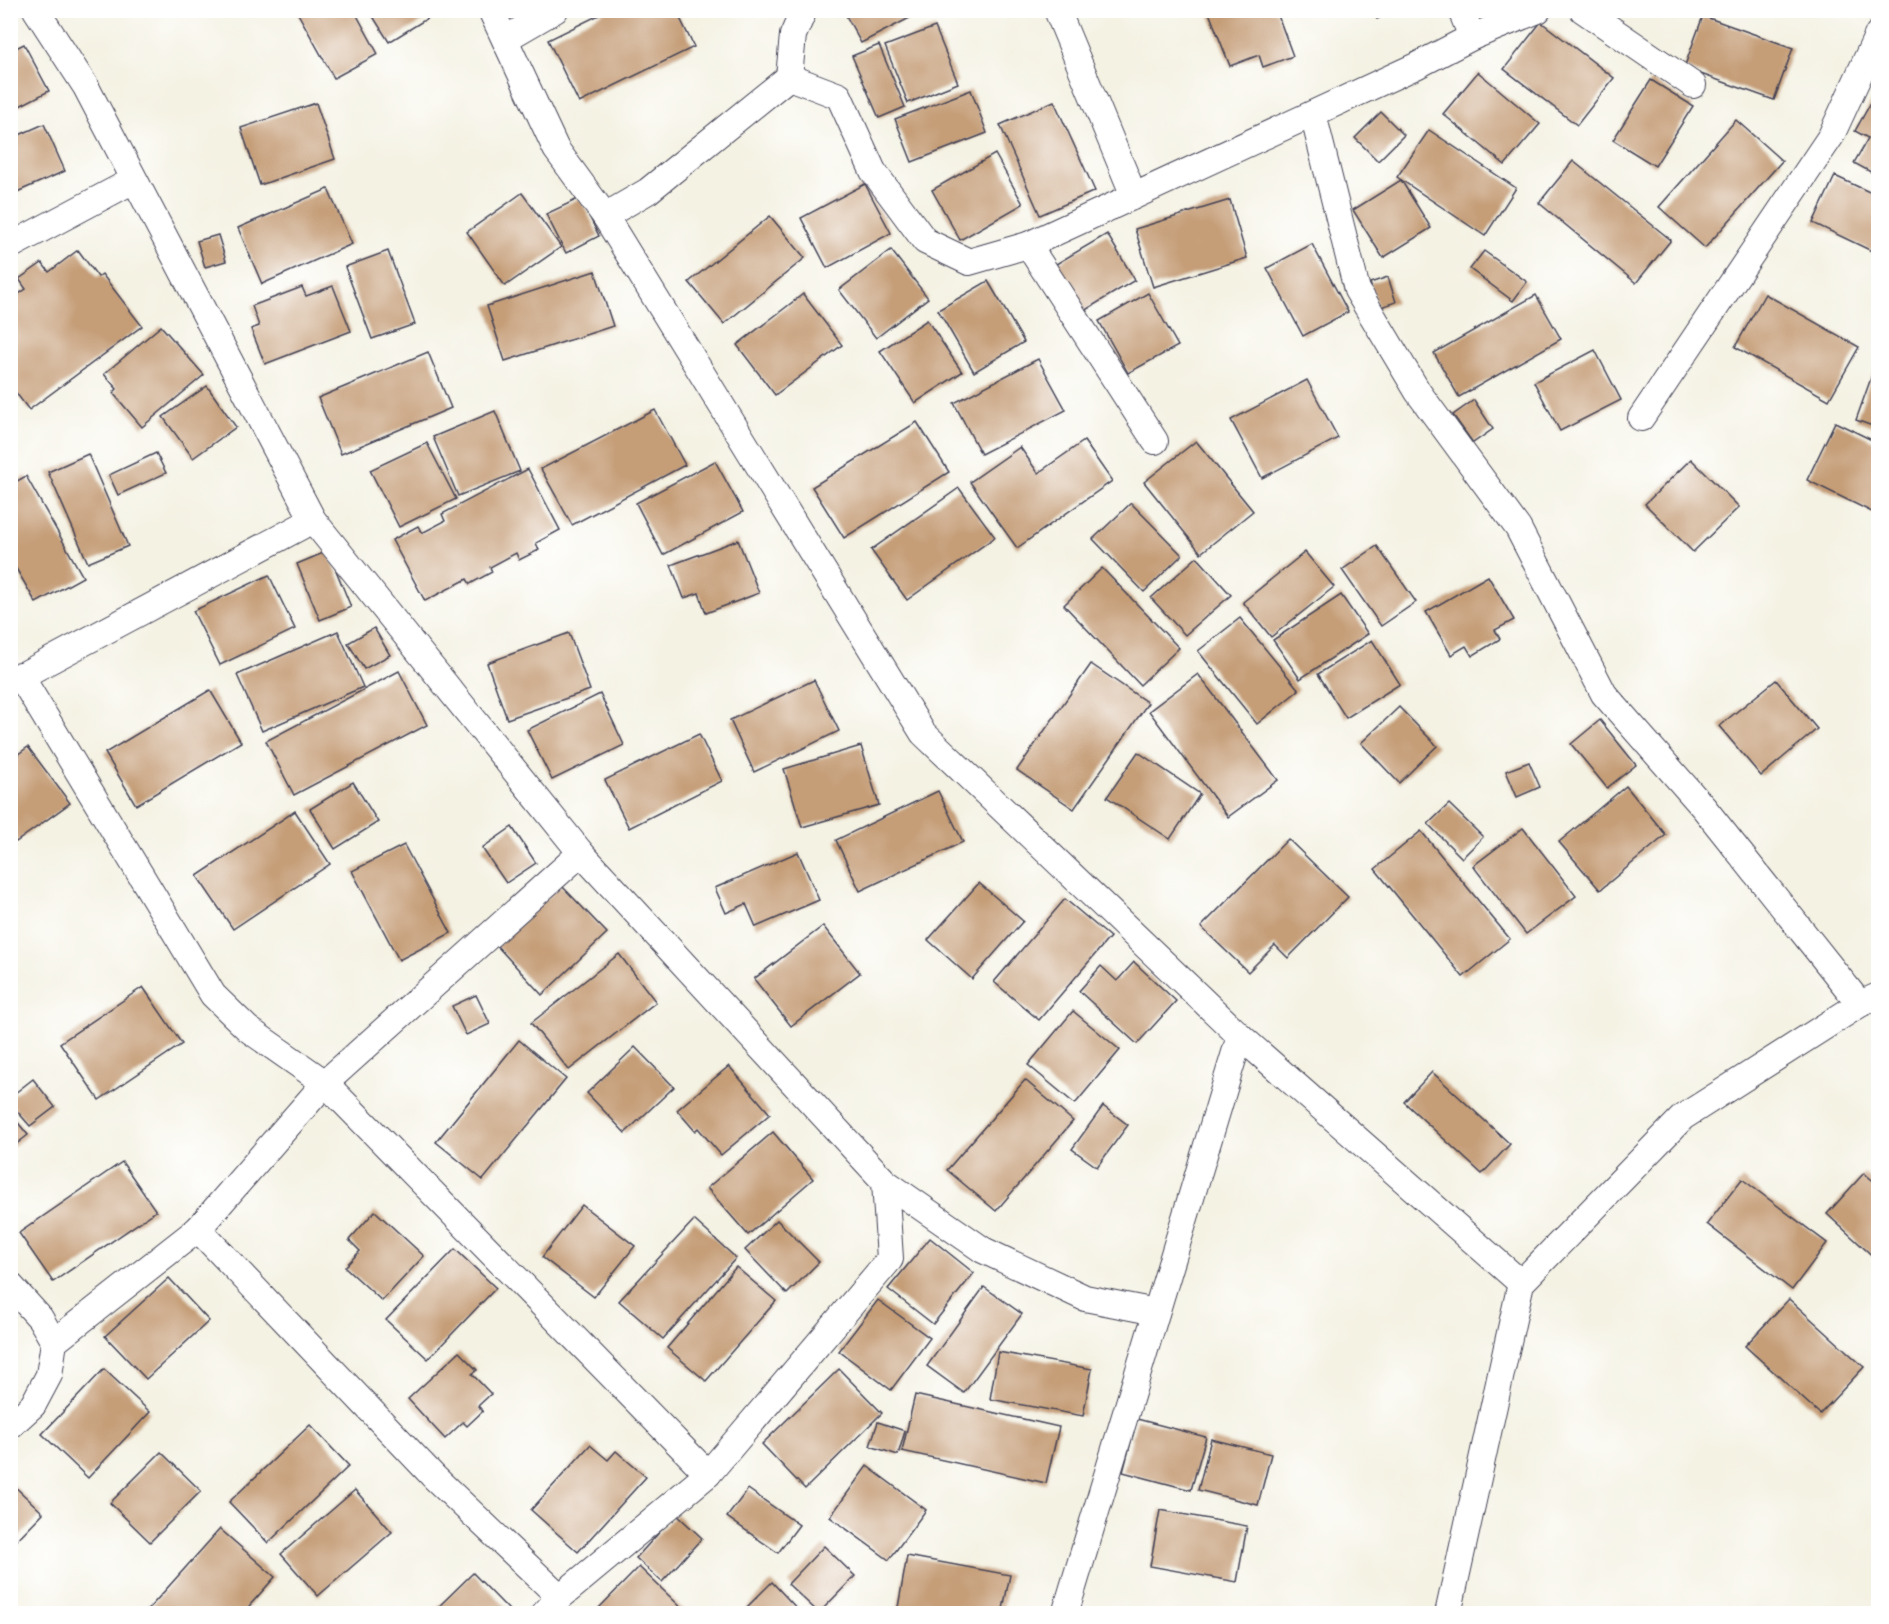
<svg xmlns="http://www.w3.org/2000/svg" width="1889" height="1624" font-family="'Old Standard TT',serif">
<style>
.building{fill:#c59d77}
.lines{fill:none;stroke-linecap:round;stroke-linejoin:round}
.minor-casing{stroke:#424154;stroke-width:28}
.minor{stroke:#fff;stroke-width:26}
</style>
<rect width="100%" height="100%" fill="#fff"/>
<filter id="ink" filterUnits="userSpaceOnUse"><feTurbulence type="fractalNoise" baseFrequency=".0167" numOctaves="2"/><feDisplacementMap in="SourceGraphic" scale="12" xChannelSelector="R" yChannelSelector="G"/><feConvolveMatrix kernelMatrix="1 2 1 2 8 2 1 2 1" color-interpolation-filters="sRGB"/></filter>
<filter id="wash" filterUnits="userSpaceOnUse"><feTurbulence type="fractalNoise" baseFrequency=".008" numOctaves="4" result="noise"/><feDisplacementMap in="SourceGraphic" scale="24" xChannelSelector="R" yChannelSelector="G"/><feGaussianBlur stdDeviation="1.35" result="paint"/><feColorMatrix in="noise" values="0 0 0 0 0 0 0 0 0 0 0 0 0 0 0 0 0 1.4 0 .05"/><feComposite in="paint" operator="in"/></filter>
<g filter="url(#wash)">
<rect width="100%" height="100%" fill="#f4f2e3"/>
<g id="blocks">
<g class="building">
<polygon points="296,10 354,10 378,54 334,78"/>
<polygon points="369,10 441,10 389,42"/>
<polygon points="609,10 676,10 694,47 579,103 548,40"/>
<polygon points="843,10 925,10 861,43"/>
<polygon points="1208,10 1276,10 1293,56 1263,67 1259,55 1230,66"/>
<polygon points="1373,10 1396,10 1377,19"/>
<polygon points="1703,16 1793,48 1774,100 1684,68"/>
<polygon points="1541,22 1614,78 1577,125 1504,69"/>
<polygon points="935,27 958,83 908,103 885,46"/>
<polygon points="24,44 49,91 10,111 10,51"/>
<polygon points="879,45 905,107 879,118 852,56"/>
<polygon points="1478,72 1540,124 1505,165 1443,114"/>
<polygon points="1651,80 1693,106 1655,166 1613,140"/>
<polygon points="971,90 987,133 912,162 895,119"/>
<polygon points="1873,99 1878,103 1878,176 1854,163 1868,138 1855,131"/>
<polygon points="1054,101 1095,191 1040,215 1000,125"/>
<polygon points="316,103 335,159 260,185 241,128"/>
<polygon points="1381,112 1404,135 1378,161 1355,138"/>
<polygon points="1736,120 1782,161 1705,248 1659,207"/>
<polygon points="44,124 65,171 10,195 10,139"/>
<polygon points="1429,130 1516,188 1485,236 1397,177"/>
<polygon points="995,154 1023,204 960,240 932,190"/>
<polygon points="1573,161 1671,240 1636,283 1539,203"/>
<polygon points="1835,176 1878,196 1878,254 1813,223"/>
<polygon points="1401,180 1431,228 1383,258 1353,210"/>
<polygon points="865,184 891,233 827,268 801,218"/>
<polygon points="328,189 352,244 262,284 238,228"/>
<polygon points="522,193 561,247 505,286 467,232"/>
<polygon points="580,198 599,236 566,253 546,214"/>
<polygon points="1230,200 1247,258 1153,287 1135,229"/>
<polygon points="770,216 805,258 724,324 689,282"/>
<polygon points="1107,234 1135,280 1084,311 1056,264"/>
<polygon points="218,235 226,261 205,267 197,241"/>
<polygon points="1312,244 1348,312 1303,336 1267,268"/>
<polygon points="78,250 98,277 102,274 142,326 29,410 10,385 10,300 26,289 19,279 42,263 49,272"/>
<polygon points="891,250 928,298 876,338 839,290"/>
<polygon points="388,251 415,324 372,339 345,267"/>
<polygon points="1484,251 1527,282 1513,301 1470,269"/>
<polygon points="595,271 613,326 505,361 487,306"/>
<polygon points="1388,277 1396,302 1378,308 1370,283"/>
<polygon points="988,281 1024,342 974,372 938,310"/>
<polygon points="333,286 351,331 265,364 251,329 259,326 252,306 302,287 306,296"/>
<polygon points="1148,293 1178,346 1128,373 1099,321"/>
<polygon points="803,294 842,345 775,395 737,345"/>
<polygon points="1765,294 1859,347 1829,400 1735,347"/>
<polygon points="1536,295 1561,339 1459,397 1434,353"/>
<polygon points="927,320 962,372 915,403 880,351"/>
<polygon points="161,326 204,375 142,427 113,393 117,389 104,374"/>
<polygon points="1595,350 1621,400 1560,431 1534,382"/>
<polygon points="428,352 451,408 341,454 318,398"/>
<polygon points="1038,359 1066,410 981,454 954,403"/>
<polygon points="1876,364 1878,365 1878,428 1856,420"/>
<polygon points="1307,380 1338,438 1262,478 1231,420"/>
<polygon points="207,386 236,427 193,458 163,417"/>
<polygon points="1474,400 1493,429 1473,443 1453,415"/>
<polygon points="655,410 685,465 572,525 541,469"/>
<polygon points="495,411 520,471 458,496 433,437"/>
<polygon points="917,422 949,472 844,538 812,487"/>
<polygon points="1835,422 1878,443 1878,515 1807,480"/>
<polygon points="1084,441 1112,481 1017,548 970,482 1020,447 1038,473"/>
<polygon points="1196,441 1253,511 1201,553 1144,482"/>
<polygon points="427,443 456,499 399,527 370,470"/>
<polygon points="156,453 166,473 118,495 109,475"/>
<polygon points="88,454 128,546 88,563 48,472"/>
<polygon points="1691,459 1739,507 1693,552 1645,504"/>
<polygon points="715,461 743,512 663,555 636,503"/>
<polygon points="528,469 560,530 536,543 539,550 519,560 516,553 490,567 492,572 470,584 467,579 425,601 392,540 418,526 422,533 445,521 442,514"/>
<polygon points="26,476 83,577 36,603 10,558 10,485"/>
<polygon points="959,488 995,537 907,600 871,550"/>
<polygon points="1131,503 1182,555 1144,592 1093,539"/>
<polygon points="738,540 759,593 706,613 699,593 684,598 671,565"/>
<polygon points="1377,546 1416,602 1381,626 1342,570"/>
<polygon points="328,551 351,607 320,620 297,564"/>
<polygon points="1305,552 1334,587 1271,637 1243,602"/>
<polygon points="1197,557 1231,595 1185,635 1151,598"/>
<polygon points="1102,568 1179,648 1140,685 1064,605"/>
<polygon points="269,575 295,629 220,665 193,611"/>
<polygon points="1488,576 1514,620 1495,630 1500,639 1472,656 1466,646 1451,655 1426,612"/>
<polygon points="1341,595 1368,634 1300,679 1273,640"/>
<polygon points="1240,618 1299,690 1257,724 1198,651"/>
<polygon points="374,628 390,655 364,669 348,643"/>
<polygon points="338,631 363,687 262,731 237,675"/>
<polygon points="569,633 590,690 507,719 487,663"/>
<polygon points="1372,640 1400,684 1346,718 1318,674"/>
<polygon points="1091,664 1148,703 1074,809 1017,770"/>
<polygon points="399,671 427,725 294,795 266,741"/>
<polygon points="1198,674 1278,780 1228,817 1149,711"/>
<polygon points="814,680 839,731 754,772 730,720"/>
<polygon points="1776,680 1817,729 1761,776 1719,726"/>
<polygon points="210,690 241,742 136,805 105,753"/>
<polygon points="600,694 624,745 552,780 527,730"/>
<polygon points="1399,707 1437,746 1399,783 1361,743"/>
<polygon points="1600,720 1636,765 1607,788 1571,744"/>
<polygon points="699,734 722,781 629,828 605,780"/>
<polygon points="861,746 879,805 802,827 784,769"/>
<polygon points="28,747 70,803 16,842 10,835 10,760"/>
<polygon points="1138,752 1200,794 1170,839 1107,797"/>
<polygon points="1529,762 1540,787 1517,797 1506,771"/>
<polygon points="353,782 378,822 335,849 310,809"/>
<polygon points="1626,786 1666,835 1600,890 1559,842"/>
<polygon points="938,791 963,842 860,891 836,840"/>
<polygon points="1449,804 1483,837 1462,858 1428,824"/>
<polygon points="295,811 330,864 233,929 197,876"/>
<polygon points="512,827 536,863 506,883 482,848"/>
<polygon points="1523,828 1576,896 1526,934 1473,866"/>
<polygon points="1421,831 1510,939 1463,977 1375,869"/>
<polygon points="1288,839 1348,897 1288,958 1275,945 1248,972 1201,927"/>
<polygon points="404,845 451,933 399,960 352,871"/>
<polygon points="798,852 819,900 756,927 746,904 726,913 715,888"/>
<polygon points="979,883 1023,921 972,979 928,940"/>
<polygon points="561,885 607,933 542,995 497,946"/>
<polygon points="1065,899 1110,937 1039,1020 994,982"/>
<polygon points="823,926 860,973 791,1026 754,979"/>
<polygon points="619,954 656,1002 569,1070 531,1023"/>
<polygon points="1134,962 1176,1001 1137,1044 1079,991 1101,966 1117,981"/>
<polygon points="143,987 182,1044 99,1100 60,1043"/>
<polygon points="476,995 490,1024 466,1035 452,1006"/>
<polygon points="1073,1011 1120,1050 1075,1104 1028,1065"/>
<polygon points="519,1040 566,1079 483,1180 436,1142"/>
<polygon points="635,1047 674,1087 625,1133 587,1093"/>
<polygon points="729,1066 770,1114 721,1155 698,1128 695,1131 677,1110"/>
<polygon points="1432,1072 1510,1144 1482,1174 1404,1102"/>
<polygon points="33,1079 55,1107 30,1126 10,1103 10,1097"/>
<polygon points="1025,1080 1073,1121 996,1211 947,1170"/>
<polygon points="1103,1106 1128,1125 1097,1167 1072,1149"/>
<polygon points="10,1113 28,1135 10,1149"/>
<polygon points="773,1132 813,1179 748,1235 707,1188"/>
<polygon points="122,1162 156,1211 53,1282 19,1233"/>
<polygon points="1864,1173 1878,1185 1878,1261 1827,1214"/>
<polygon points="1742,1179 1827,1243 1792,1290 1707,1224"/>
<polygon points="582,1205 635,1246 594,1297 542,1257"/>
<polygon points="375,1211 424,1256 382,1301 345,1267 360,1251 349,1240"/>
<polygon points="694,1220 736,1258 663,1339 619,1301"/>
<polygon points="777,1220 819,1262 787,1294 745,1250"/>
<polygon points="930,1238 974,1273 933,1324 888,1289"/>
<polygon points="455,1249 496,1288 428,1359 386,1320"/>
<polygon points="736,1267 776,1301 706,1381 667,1348"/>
<polygon points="169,1278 209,1321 146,1379 105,1336"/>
<polygon points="984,1287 1022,1314 964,1393 927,1366"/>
<polygon points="1789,1299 1864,1367 1820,1414 1745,1346"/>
<polygon points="878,1300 930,1338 891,1390 839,1351"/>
<polygon points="459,1352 477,1370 472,1374 491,1394 478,1406 483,1411 467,1426 463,1422 445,1439 408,1399"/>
<polygon points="998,1352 1092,1369 1083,1416 990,1399"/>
<polygon points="104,1369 150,1412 88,1478 42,1434"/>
<polygon points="839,1369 882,1413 805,1489 762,1444"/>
<polygon points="915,1395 1059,1427 1046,1483 902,1451"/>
<polygon points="1137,1419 1206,1437 1191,1490 1123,1472"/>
<polygon points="878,1422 905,1431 898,1455 870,1446"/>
<polygon points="310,1425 349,1466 268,1543 229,1502"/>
<polygon points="1211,1439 1271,1454 1258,1505 1198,1490"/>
<polygon points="590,1445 608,1460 616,1451 646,1477 578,1552 531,1510"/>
<polygon points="161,1452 201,1491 150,1542 110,1503"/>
<polygon points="867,1466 926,1510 889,1560 830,1517"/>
<polygon points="10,1482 43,1513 10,1547"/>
<polygon points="748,1489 799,1525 778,1553 727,1517"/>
<polygon points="355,1490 392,1532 318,1596 281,1554"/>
<polygon points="1160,1510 1247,1526 1237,1582 1150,1566"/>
<polygon points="676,1514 702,1538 662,1582 636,1558"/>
<polygon points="220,1529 275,1577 242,1614 144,1614"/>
<polygon points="824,1546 855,1576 819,1613 788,1584"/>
<polygon points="907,1556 1010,1575 1002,1614 897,1613"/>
<polygon points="639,1567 688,1614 605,1614 599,1608"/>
<polygon points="473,1573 510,1611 508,1614 431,1614"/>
<polygon points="772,1582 802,1614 740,1614"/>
</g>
</g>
</g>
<g filter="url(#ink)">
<use href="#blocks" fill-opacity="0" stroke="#424154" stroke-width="1.5"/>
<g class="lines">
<defs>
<g id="minor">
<polyline points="36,10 86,87 313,520 581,853 885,1182 890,1259 708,1474 560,1597 544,1614"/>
<polyline points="491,10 556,149 605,216 923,733 1240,1036 1521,1283"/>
<polyline points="1057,10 1134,196"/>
<polyline points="1461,10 1472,37"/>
<polyline points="1583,10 1693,85"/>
<polyline points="505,39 555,10"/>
<polyline points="789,77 793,35 804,10"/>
<polyline points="1313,114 1357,290 1418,392 1518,528 1604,694 1704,808 1860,1004"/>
<polyline points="605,216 648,191 789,77 839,96 873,171 925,241 969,262 1028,245 1416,66 1472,37 1538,10"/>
<polyline points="1028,245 1155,441"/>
<polyline points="10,246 134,180"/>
<polyline points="1641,418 1831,136 1878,34"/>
<polyline points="20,675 213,995 248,1029 325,1083 708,1474"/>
<polyline points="10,682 313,520"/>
<polyline points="885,1182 983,1250 1085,1298 1156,1312"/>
<polyline points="198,1229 435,1478 560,1597"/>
<polyline points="10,1285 40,1318 54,1342 49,1375 33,1405 10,1426"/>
<polyline points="54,1342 198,1229 325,1083 581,853"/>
<polyline points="1065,1614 1240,1036"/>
<polyline points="1448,1614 1521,1283 1683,1117 1860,1004 1878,996"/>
</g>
</defs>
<use href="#minor" class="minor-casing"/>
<use href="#minor" class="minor"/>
</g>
</g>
<rect width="1889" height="1624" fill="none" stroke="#fff" stroke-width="36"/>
</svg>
